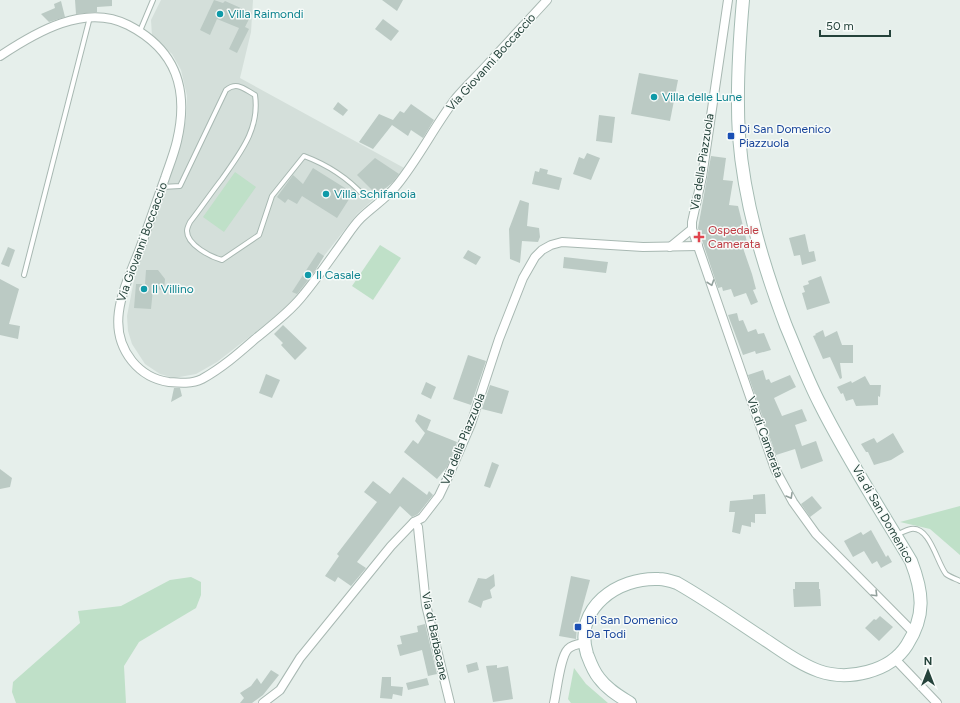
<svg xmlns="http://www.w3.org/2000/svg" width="960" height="703" font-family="Figtree,sans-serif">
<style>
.built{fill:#d4dfda}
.green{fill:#bfe0c8}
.building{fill:#bbcac4}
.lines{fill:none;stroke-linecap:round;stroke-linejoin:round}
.service-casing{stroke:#a8b8b2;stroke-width:6}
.minor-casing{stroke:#a8b8b2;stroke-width:10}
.secondary-casing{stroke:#a4bbb3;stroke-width:14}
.service{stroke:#fff;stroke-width:4}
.minor{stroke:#fff;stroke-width:8}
.secondary{stroke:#fff;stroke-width:12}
.oneway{stroke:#92a09c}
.culture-dot{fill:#0f9aa8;stroke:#f7fbf9;stroke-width:1.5}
.transit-dot{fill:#1a4fb4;stroke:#f7fbf9;stroke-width:1.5}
.health-dot{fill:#e0444e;stroke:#f7fbf9;stroke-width:1.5}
.labels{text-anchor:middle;stroke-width:3;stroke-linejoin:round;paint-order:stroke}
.culture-label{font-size:12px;fill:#0d838f;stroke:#f7fbf9;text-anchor:start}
.street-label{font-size:12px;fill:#24423a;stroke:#f7fbf9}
.transit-label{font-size:12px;fill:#164399;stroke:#f7fbf9;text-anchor:start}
.health-label{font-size:12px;fill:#be3a42;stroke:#f7fbf9;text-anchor:start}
</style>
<rect width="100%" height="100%" fill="#e6efeb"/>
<polygon class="built" points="161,0 253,0 251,32 240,78 406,169 401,175 357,214 324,256 299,296 284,310 217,362 196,374 174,378 160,374 145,364 132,344 128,331 127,316 135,275 181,138 186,120 187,96 181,70 172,54 152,36 151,20"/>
<g class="green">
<polygon points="235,172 256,187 224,232 203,217"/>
<polygon points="380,245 401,258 373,300 352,286"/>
<polygon points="960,506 960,555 930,529 900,522"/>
<polygon points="191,577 201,582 201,595 196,608 139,642 124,666 126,703 16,703 12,692 13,682 80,623 78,611 121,606 170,580"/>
<polygon points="574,668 586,684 608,703 571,703 568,699"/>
</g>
<g class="building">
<polygon points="75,0 112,0 112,6 97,7 97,12 76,14"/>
<polygon points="214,0 223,3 225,1 252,13 245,27 249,29 237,53 229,49 239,28 217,19 210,35 200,30"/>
<polygon points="382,0 403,0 397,11"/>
<polygon points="61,1 65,17 49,22 41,14 55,8 54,4"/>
<polygon points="383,19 399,31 391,41 375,29"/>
<polygon points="639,73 678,80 670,121 631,114"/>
<polygon points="338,102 348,110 343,116 333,109"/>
<polygon points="411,104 434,120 423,138 411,130 408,136 392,125 373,149 359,142 379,114 393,120 400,111 404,113"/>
<polygon points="599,115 615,117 612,143 596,141"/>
<polygon points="587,153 600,158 591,180 573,174 579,157 584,159"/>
<polygon points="711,156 726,158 723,180 733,181 729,205 738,206 748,246 743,248 752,274 756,289 753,290 758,302 751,305 746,293 734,297 731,289 723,291 722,287 718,288 698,228"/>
<polygon points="375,158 399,174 392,183 377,195 357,175"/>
<polygon points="313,168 353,193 337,218 302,196 297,204 288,199 285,203 277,197 293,175 303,184"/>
<polygon points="540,168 548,170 547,174 562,178 559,190 532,184 535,171 539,172"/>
<polygon points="520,200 529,203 527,226 539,228 540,237 538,242 522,241 520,263 510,259 509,229"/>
<polygon points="805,234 809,252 814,251 816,261 802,265 800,255 794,256 789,238"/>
<polygon points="8,247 15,250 9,267 1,264"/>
<polygon points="468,250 481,257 476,265 463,258"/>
<polygon points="318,252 324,256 315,271 297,294 292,292"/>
<polygon points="564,257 608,262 606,273 563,268"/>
<polygon points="146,270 158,270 165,279 164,290 153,289 151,309 134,308 136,284 145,284"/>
<polygon points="821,276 830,303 807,310 802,293 805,292 803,286 809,284 808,281"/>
<polygon points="0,279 19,289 9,324 20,326 18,339 0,335"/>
<polygon points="737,313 739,321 743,320 748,332 756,329 758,334 764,333 771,350 756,354 755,351 743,355 728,315"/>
<polygon points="283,325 307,348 295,360 281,345 283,343 274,334"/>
<polygon points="823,330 825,337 837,331 842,345 853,345 853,363 840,363 842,378 840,379 830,357 823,359 813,336 816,335 815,334"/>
<polygon points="468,355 486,361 471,405 453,399"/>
<polygon points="763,370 766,380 769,379 771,383 790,375 796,387 774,398 782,416 802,409 807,421 795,425 802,446 816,441 823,461 801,469 795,449 776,455 748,375"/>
<polygon points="266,374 280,380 272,398 259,393"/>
<polygon points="865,376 870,385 881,385 880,397 878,396 878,405 856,406 853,399 846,401 843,393 841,394 837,387 851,381 852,383"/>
<polygon points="426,382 436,387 431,399 421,394"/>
<polygon points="490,385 509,391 502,414 482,409"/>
<polygon points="174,388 180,388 182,396 171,402"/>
<polygon points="418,414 431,420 427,430 457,442 447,467 437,479 404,452 413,440 418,444 425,433 415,421"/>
<polygon points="893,433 904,452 891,460 874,465 868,452 866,452 861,444 874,438 877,443"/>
<polygon points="492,462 499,465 490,488 484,486"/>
<polygon points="0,469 12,478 10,487 0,489"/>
<polygon points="403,477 427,495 429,491 433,495 418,514 412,517 400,506 357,562 366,568 351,586 338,577 335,582 325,576 339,556 337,554 377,502 364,492 373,481 390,494"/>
<polygon points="765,494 766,514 755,514 755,523 751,522 751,527 742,525 740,534 732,532 735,512 729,512 730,501 753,499 753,495"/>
<polygon points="812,496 822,508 810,517 801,504"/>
<polygon points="871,530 886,557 888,555 892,562 881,568 877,561 872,564 864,551 853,557 844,541 861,532 863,535"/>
<polygon points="494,574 495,586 490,590 492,598 483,601 481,608 468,602 478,578 486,579"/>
<polygon points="571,576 590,580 577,627 576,639 559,636"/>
<polygon points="795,582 819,582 819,589 820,589 821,606 794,607 793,589 795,589"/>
<polygon points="880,616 893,627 879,641 865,628 874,619 876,620"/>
<polygon points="425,624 437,674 428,676 422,650 400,656 397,645 402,644 400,636 418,632 417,626"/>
<polygon points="477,662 479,670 468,673 466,665"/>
<polygon points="497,665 497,668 508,666 513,699 493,702 486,666"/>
<polygon points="271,670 279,675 263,695 252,703 240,703 244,698 240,693 251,686 257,678 261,684"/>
<polygon points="382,677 391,677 391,686 403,687 402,696 393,694 392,699 380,698"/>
<polygon points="427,678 429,685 408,690 406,683"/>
</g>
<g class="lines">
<defs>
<g id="service">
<polyline points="140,31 153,0"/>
<path d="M162,187L180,186L226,90C237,81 244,89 255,95C260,129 240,153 222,179C211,193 201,208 190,222C189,224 187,228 187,231C187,245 211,257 222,260L259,235L272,196L304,156C328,165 347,177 364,196"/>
<polyline points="24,275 90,17"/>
<path d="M896,535C901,533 906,530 911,529C930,526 937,563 946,574C950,577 956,579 960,581"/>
</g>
<g id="minor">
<polyline points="728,0 702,177 692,222 692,229 775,469 793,502 816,534 914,633"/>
<path d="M0,56C36,32 85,3 128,25C177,50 189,90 177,141C174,154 169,166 165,178C156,203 148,227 139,251C125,287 104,326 132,361C141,372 154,380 169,382C180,383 192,384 202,379C222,368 239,353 255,339C272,325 291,311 304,294C318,277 331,258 344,240C349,233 354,225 361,218C372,207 387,198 397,185C419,158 435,125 456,98C466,86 477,76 487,65C507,43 527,22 547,0"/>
<polyline points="670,247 692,229"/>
<polyline points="414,522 418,527 426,605 450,703"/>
<polyline points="895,659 937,703"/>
<polyline points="263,703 280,690 300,658 391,546 414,522 422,518 439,496 449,475 471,424 499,339 523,278 535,257 542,250 551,245 562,242 643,247 698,246"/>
<path d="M554,703C557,690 560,657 568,649C573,644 579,644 585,643"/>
</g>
<path id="secondary" d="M630,703C619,696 607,689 599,678C593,671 590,662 587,654C573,608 618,577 659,579C665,579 671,581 677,583C707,600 735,620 764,639C781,650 799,664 819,671C848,681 890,672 907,645C926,615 923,592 911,561C880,509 847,458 820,404C807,379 797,352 786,326C763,265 744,202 739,136C736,90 739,45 743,0"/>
</defs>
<use href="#service" class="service-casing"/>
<use href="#minor" class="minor-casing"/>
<use href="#secondary" class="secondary-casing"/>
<use href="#service" class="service"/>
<use href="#minor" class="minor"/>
<use href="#secondary" class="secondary"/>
</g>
<defs><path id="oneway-chevron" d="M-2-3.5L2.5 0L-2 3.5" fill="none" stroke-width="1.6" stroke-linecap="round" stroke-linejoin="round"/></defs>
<g class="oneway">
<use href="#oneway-chevron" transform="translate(711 283) rotate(71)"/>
<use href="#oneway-chevron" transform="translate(790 496) rotate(60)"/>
<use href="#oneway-chevron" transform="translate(875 594) rotate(45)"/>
</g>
<g class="culture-dot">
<circle cx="220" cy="14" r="4"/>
<circle cx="654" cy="97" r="4"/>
<circle cx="326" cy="194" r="4"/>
<circle cx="308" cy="275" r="4"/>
<circle cx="144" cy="289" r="4"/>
</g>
<g class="transit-dot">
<rect x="727" y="132" width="8" height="8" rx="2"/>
<rect x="574" y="623" width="8" height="8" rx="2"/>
</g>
<path class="health-dot" d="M697 231h4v4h4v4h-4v4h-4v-4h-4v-4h4z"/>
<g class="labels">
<g class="culture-label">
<text x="228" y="18">Villa Raimondi</text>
<text x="662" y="101">Villa delle Lune</text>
<text x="334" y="198">Villa Schifanoia</text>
<text x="316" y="279">Il Casale</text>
<text x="152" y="293">Il Villino</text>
</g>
<g class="street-label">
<text transform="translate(491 62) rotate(-48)" y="4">Via Giovanni Boccaccio</text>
<text transform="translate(702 162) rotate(-81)" y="4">Via della Piazzuola</text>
<text transform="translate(142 242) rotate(-70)" y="4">Via Giovanni Boccaccio</text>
<text transform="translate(765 437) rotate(70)" y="4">Via di Camerata</text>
<text transform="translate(463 439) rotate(-68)" y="4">Via della Piazzuola</text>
<text transform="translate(883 514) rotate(60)" y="4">Via di San Domenico</text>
<text transform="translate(435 636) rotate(78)" y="4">Via di Barbacane</text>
</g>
<g class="transit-label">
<text x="739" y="133">Di San Domenico<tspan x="739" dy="14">Piazzuola</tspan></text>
<text x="586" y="624">Di San Domenico<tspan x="586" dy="14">Da Todi</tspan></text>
</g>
<g class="health-label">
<text x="708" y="234">Ospedale<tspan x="708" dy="14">Camerata</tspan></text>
</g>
</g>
<g transform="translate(928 671)" stroke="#f7fbf9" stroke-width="3" paint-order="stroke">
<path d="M0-3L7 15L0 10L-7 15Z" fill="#24423a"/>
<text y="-6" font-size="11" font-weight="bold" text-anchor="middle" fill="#24423a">N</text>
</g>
<path d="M820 30v6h70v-6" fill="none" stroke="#24423a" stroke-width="2"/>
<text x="826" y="30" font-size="12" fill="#24423a" stroke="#f7fbf9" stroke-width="3" paint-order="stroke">50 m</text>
</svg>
